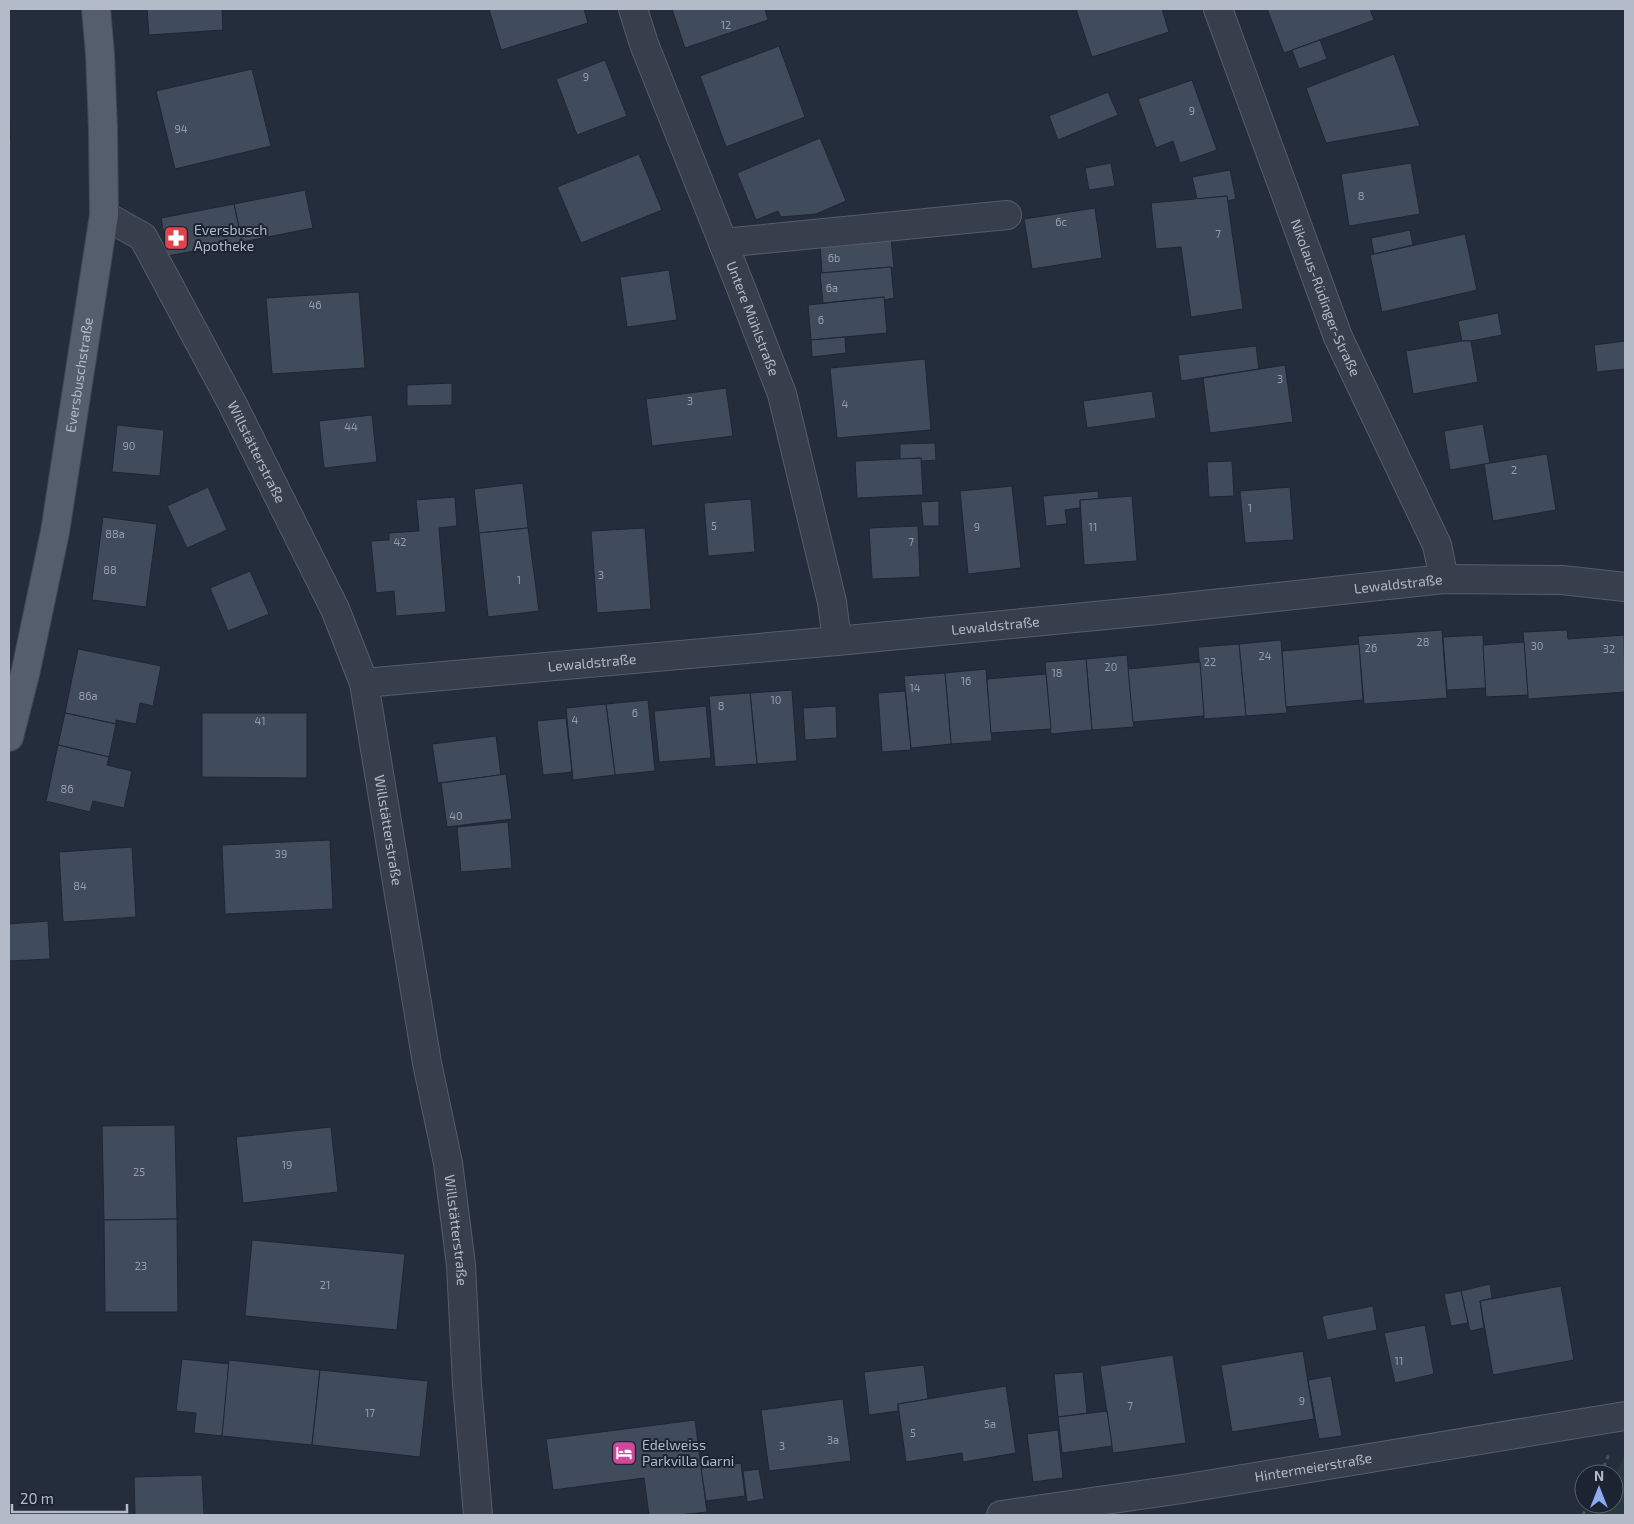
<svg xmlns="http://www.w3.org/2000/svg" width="1634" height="1524" font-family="'Exo 2',sans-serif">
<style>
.green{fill:#26393d}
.building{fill:#404b5b;stroke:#1f2633}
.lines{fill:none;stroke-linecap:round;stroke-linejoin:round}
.minor-casing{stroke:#565d6a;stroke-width:30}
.major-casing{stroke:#414855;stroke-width:30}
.path{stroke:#43565a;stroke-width:3;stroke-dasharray:4 4;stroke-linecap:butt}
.minor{stroke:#373f4c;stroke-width:28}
.major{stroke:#555e6d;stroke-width:28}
.labels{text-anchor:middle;stroke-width:4;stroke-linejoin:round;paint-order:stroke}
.number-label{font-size:11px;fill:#969ead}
.poi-label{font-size:14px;fill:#b3bac8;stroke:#1d2431;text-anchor:start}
.street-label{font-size:14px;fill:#b3bac8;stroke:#1d2431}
</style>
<rect width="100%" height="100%" fill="#242d3c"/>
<polygon class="green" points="1625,1454 1625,1515 1597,1515 1602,1504 1614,1504 1614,1478"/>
<g class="building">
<polygon points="147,9 222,9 223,30 149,35"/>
<polygon points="489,9 584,9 588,23 501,50"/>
<polygon points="672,9 765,9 768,20 685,48"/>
<polygon points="1076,9 1162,9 1169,32 1092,57"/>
<polygon points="1267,9 1370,9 1374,20 1284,53"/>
<polygon points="1320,40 1327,59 1299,69 1292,50"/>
<polygon points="779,46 805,117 726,147 700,76"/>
<polygon points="1394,54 1420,126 1326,143 1306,88"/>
<polygon points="605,60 627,116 577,135 556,79"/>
<polygon points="252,69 271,146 175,169 156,91"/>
<polygon points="1192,80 1217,150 1180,163 1173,141 1156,148 1138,99"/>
<polygon points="1108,92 1118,115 1058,140 1049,116"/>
<polygon points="9,108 11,145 9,145"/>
<polygon points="820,138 846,201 816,214 781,217 778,211 756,220 737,173"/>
<polygon points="639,154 662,210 581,243 557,187"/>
<polygon points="1111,163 1115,186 1089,190 1085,168"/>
<polygon points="1411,163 1420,214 1349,226 1341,174"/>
<polygon points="1230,170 1236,199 1227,201 1227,196 1197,199 1192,177"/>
<polygon points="305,190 313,228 242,242 234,204"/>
<polygon points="1227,196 1243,309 1191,317 1181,247 1156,249 1151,203"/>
<polygon points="234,204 242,242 168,256 161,218"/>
<polygon points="1095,208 1102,258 1032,269 1024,219"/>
<polygon points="1410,230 1413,245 1374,254 1371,238"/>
<polygon points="1465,234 1477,290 1382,312 1370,255"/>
<polygon points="891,237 894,268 891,268 891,267 822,273 820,243"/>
<polygon points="891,267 894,298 884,300 884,297 823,303 820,273"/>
<polygon points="669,270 677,320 627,327 620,277"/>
<polygon points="359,292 365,368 272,374 266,298"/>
<polygon points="884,297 887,333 811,340 808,305"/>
<polygon points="1498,313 1502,335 1471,341 1462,341 1458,321"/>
<polygon points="845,337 846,353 812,357 811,340"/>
<polygon points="1462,341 1471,341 1478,382 1413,394 1406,351"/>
<polygon points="1625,341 1625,369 1597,372 1594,345"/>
<polygon points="1256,346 1259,369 1181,381 1178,355"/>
<polygon points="925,359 931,430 837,438 830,368"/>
<polygon points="1285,365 1293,422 1210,433 1203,378"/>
<polygon points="452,383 452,405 407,406 407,385"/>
<polygon points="726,388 733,436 652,446 646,399"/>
<polygon points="1152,391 1156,418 1087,428 1083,401"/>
<polygon points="372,415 377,462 324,468 319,421"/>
<polygon points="1483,424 1490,463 1450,470 1444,431"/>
<polygon points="117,425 164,430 160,476 112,472"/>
<polygon points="935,443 936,460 921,461 921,458 900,459 900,444"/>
<polygon points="1547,454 1556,510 1493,521 1484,464"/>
<polygon points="921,458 923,495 857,498 855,461"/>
<polygon points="1232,461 1234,496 1209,497 1207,462"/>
<polygon points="523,483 528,528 479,533 474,489"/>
<polygon points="1012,486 1021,568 968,574 960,491"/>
<polygon points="208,487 227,530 187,548 167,506"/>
<polygon points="1290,487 1294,540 1245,543 1240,491"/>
<polygon points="1098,491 1099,499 1080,500 1080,508 1065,510 1067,524 1046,526 1043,496"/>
<polygon points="1132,496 1137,561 1084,565 1080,500"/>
<polygon points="455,497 457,526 439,528 446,612 396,616 394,591 376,593 371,541 389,540 389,533 419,531 416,500"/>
<polygon points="751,499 755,552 708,556 704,503"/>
<polygon points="939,501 939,526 923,526 921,502"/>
<polygon points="103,517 157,524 146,607 92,600"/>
<polygon points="918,526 920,577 872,579 869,528"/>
<polygon points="528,528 539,611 488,617 479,533"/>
<polygon points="645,528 651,609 597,613 591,531"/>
<polygon points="250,571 269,614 228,631 210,588"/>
<polygon points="1442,630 1447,698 1364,704 1358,636"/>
<polygon points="1567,630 1568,639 1624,635 1625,692 1528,699 1523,632"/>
<polygon points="1483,635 1486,688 1447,690 1443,637"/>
<polygon points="1281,640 1287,713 1246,716 1239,644"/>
<polygon points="1524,642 1528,695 1486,697 1483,645"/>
<polygon points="1239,644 1246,716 1204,719 1198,647"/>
<polygon points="1359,644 1363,700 1286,707 1282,651"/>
<polygon points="78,649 161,666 153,706 140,703 136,724 116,720 116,724 65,713"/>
<polygon points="1127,655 1134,727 1092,730 1086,659"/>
<polygon points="1086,659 1092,730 1051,734 1045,662"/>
<polygon points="1200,662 1204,716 1133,722 1128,669"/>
<polygon points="986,669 992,741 951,744 945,673"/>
<polygon points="945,673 951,744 911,748 904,676"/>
<polygon points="1046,674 1051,729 991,733 987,679"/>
<polygon points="792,690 797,761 757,764 750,693"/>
<polygon points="905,691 911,750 882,752 878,693"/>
<polygon points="750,693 757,764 715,767 709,696"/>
<polygon points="648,700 655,771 615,775 606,704"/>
<polygon points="606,704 615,775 573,780 566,708"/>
<polygon points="706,706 711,758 659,762 654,711"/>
<polygon points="836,706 837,738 805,740 803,708"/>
<polygon points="65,713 116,724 109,757 58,745"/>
<polygon points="202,713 307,713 307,778 202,777"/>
<polygon points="566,718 572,772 543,775 537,721"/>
<polygon points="496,736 501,775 438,783 432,744"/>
<polygon points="58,745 109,757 107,765 132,771 124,808 93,801 90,812 46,801"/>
<polygon points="506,774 512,819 447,827 441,783"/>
<polygon points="508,822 512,868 461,872 457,827"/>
<polygon points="330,840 333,909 225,914 222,845"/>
<polygon points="132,847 136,917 63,922 59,852"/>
<polygon points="48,921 50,959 9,961 9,924"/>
<polygon points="175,1125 177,1219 104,1220 102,1126"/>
<polygon points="331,1127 338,1192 243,1203 236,1137"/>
<polygon points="177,1219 178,1312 105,1312 104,1220"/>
<polygon points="252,1240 405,1254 397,1330 245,1316"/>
<polygon points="1490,1284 1492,1298 1480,1301 1484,1328 1470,1331 1461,1291"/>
<polygon points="1561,1286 1574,1360 1493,1375 1480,1301"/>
<polygon points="1461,1291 1468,1323 1451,1326 1444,1294"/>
<polygon points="1373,1306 1377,1330 1327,1340 1322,1316"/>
<polygon points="1425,1325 1434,1374 1395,1383 1384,1333"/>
<polygon points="1303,1351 1314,1419 1232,1432 1221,1365"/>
<polygon points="1173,1355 1186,1443 1113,1453 1100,1366"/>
<polygon points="182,1359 230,1364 222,1436 194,1433 196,1413 176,1411"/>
<polygon points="229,1360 320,1370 312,1445 222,1436"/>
<polygon points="924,1365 928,1399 898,1404 898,1411 869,1415 864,1372"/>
<polygon points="320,1370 428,1381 420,1457 312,1445"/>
<polygon points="1083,1372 1087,1413 1058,1417 1054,1374"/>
<polygon points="1331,1376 1342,1436 1319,1439 1308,1380"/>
<polygon points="1006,1386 1016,1453 963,1462 962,1453 906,1462 898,1404"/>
<polygon points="843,1399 851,1461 769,1471 761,1410"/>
<polygon points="1107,1411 1112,1446 1062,1453 1058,1417"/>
<polygon points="695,1420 707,1512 679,1515 649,1515 644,1478 553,1490 546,1439"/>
<polygon points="1058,1430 1063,1478 1033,1482 1027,1434"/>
<polygon points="741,1463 745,1496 706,1501 701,1468"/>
<polygon points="759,1469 764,1499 747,1502 743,1471"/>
<polygon points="202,1475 204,1515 135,1515 134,1477"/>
</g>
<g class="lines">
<defs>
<g id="minor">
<path id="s1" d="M633,9L644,44L741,288L782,394L832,602L837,641"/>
<path id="s2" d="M1218,9L1338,337L1437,545L1444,579"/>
<path id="s3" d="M104,215L143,237L233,405L335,609L364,683L427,1063L448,1163L461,1265L467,1384L478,1515"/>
<polyline points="723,243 1007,215"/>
<path id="s4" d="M364,683L837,641L1147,611L1444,579L1562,580L1625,587"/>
<path id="s5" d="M1001,1515L1182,1489L1625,1416"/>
</g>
<g id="major">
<path id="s6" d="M9,737L26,670L55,532L104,215L103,129L100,54L96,9"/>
</g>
</defs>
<use href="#minor" class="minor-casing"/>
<use href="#major" class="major-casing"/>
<g class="path">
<polyline points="1601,1474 1609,1454"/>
<polyline points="1583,1515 1588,1504"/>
</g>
<use href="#minor" class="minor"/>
<use href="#major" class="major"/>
</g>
<defs>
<symbol id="pharmacy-square" viewBox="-11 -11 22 22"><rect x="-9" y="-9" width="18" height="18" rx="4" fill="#e0444e" stroke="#1d2431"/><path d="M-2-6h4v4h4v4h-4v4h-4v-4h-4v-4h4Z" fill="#fff"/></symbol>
<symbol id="hotel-square" viewBox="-11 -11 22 22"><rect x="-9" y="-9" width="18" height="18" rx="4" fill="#d1479c" stroke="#1d2431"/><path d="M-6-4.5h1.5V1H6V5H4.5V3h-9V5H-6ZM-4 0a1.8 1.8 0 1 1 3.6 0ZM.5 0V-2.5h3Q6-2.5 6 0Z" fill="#fff"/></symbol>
</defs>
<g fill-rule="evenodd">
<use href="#pharmacy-square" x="162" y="224" width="28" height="28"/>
<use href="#hotel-square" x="610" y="1439" width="28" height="28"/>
</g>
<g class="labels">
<g class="number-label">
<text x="726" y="29">12</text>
<text x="586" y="81">9</text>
<text x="1192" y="115">9</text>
<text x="181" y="133">94</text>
<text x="1361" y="200">8</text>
<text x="1061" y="226">6c</text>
<text x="1218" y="238">7</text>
<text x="834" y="262">6b</text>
<text x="832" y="292">6a</text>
<text x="315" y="309">46</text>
<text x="821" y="324">6</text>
<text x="1280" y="383">3</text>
<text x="690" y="405">3</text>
<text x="845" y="408">4</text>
<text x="351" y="431">44</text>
<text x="129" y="450">90</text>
<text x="1514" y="474">2</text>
<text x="1250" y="512">1</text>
<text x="714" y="530">5</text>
<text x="977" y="531">9</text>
<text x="1093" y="531">11</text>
<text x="115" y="538">88a</text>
<text x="400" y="546">42</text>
<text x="911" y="546">7</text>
<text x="110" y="574">88</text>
<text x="601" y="579">3</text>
<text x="519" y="584">1</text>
<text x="1423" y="646">28</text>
<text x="1537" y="650">30</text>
<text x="1371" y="652">26</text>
<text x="1609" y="653">32</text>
<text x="1265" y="660">24</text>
<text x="1210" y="666">22</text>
<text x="1111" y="671">20</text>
<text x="1057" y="677">18</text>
<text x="966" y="685">16</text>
<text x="915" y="692">14</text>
<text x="88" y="700">86a</text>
<text x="776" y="704">10</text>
<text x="721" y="710">8</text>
<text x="635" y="717">6</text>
<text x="575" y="724">4</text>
<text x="260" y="725">41</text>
<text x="67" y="793">86</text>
<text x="456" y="820">40</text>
<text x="281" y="858">39</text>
<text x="80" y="890">84</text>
<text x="287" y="1169">19</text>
<text x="139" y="1176">25</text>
<text x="141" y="1270">23</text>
<text x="325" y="1289">21</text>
<text x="1399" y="1365">11</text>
<text x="1302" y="1405">9</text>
<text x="1130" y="1410">7</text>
<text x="370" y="1417">17</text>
<text x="990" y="1428">5a</text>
<text x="913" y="1437">5</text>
<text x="833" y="1444">3a</text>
<text x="782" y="1450">3</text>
</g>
<g class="poi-label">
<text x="194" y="235">Eversbusch<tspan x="194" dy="16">Apotheke</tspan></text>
<text x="642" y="1450">Edelweiss<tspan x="642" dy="16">Parkvilla Garni</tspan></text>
</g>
<g class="street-label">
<text dy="5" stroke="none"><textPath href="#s2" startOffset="308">Nikolaus-Rüdinger-Straße</textPath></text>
<text dy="5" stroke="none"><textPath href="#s1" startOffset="332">Untere Mühlstraße</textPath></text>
<text dy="5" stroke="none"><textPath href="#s6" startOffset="369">Eversbuschstraße</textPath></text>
<text dy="5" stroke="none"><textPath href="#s3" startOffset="288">Willstätterstraße</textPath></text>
<text dy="5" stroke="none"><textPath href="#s4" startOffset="1039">Lewaldstraße</textPath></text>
<text dy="5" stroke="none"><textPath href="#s4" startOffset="634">Lewaldstraße</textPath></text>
<text dy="5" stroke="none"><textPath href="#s4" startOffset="229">Lewaldstraße</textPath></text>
<text dy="5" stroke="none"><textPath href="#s3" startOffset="692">Willstätterstraße</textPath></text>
<text dy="5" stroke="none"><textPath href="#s3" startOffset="1098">Willstätterstraße</textPath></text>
<text dy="5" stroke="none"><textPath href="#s5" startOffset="316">Hintermeierstraße</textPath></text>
</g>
</g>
<rect width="1634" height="1524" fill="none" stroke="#b3bac8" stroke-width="20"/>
<g transform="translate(1599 1489)"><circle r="24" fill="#1d2431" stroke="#59606d"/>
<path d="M0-4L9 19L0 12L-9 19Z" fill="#8aaef6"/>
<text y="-8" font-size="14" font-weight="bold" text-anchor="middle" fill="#b3bac8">N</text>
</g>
<path d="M12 1504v8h115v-8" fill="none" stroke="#b3bac8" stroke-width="2.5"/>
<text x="20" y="1504" font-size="15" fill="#b3bac8" stroke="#1d2431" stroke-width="4" paint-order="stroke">20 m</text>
</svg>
